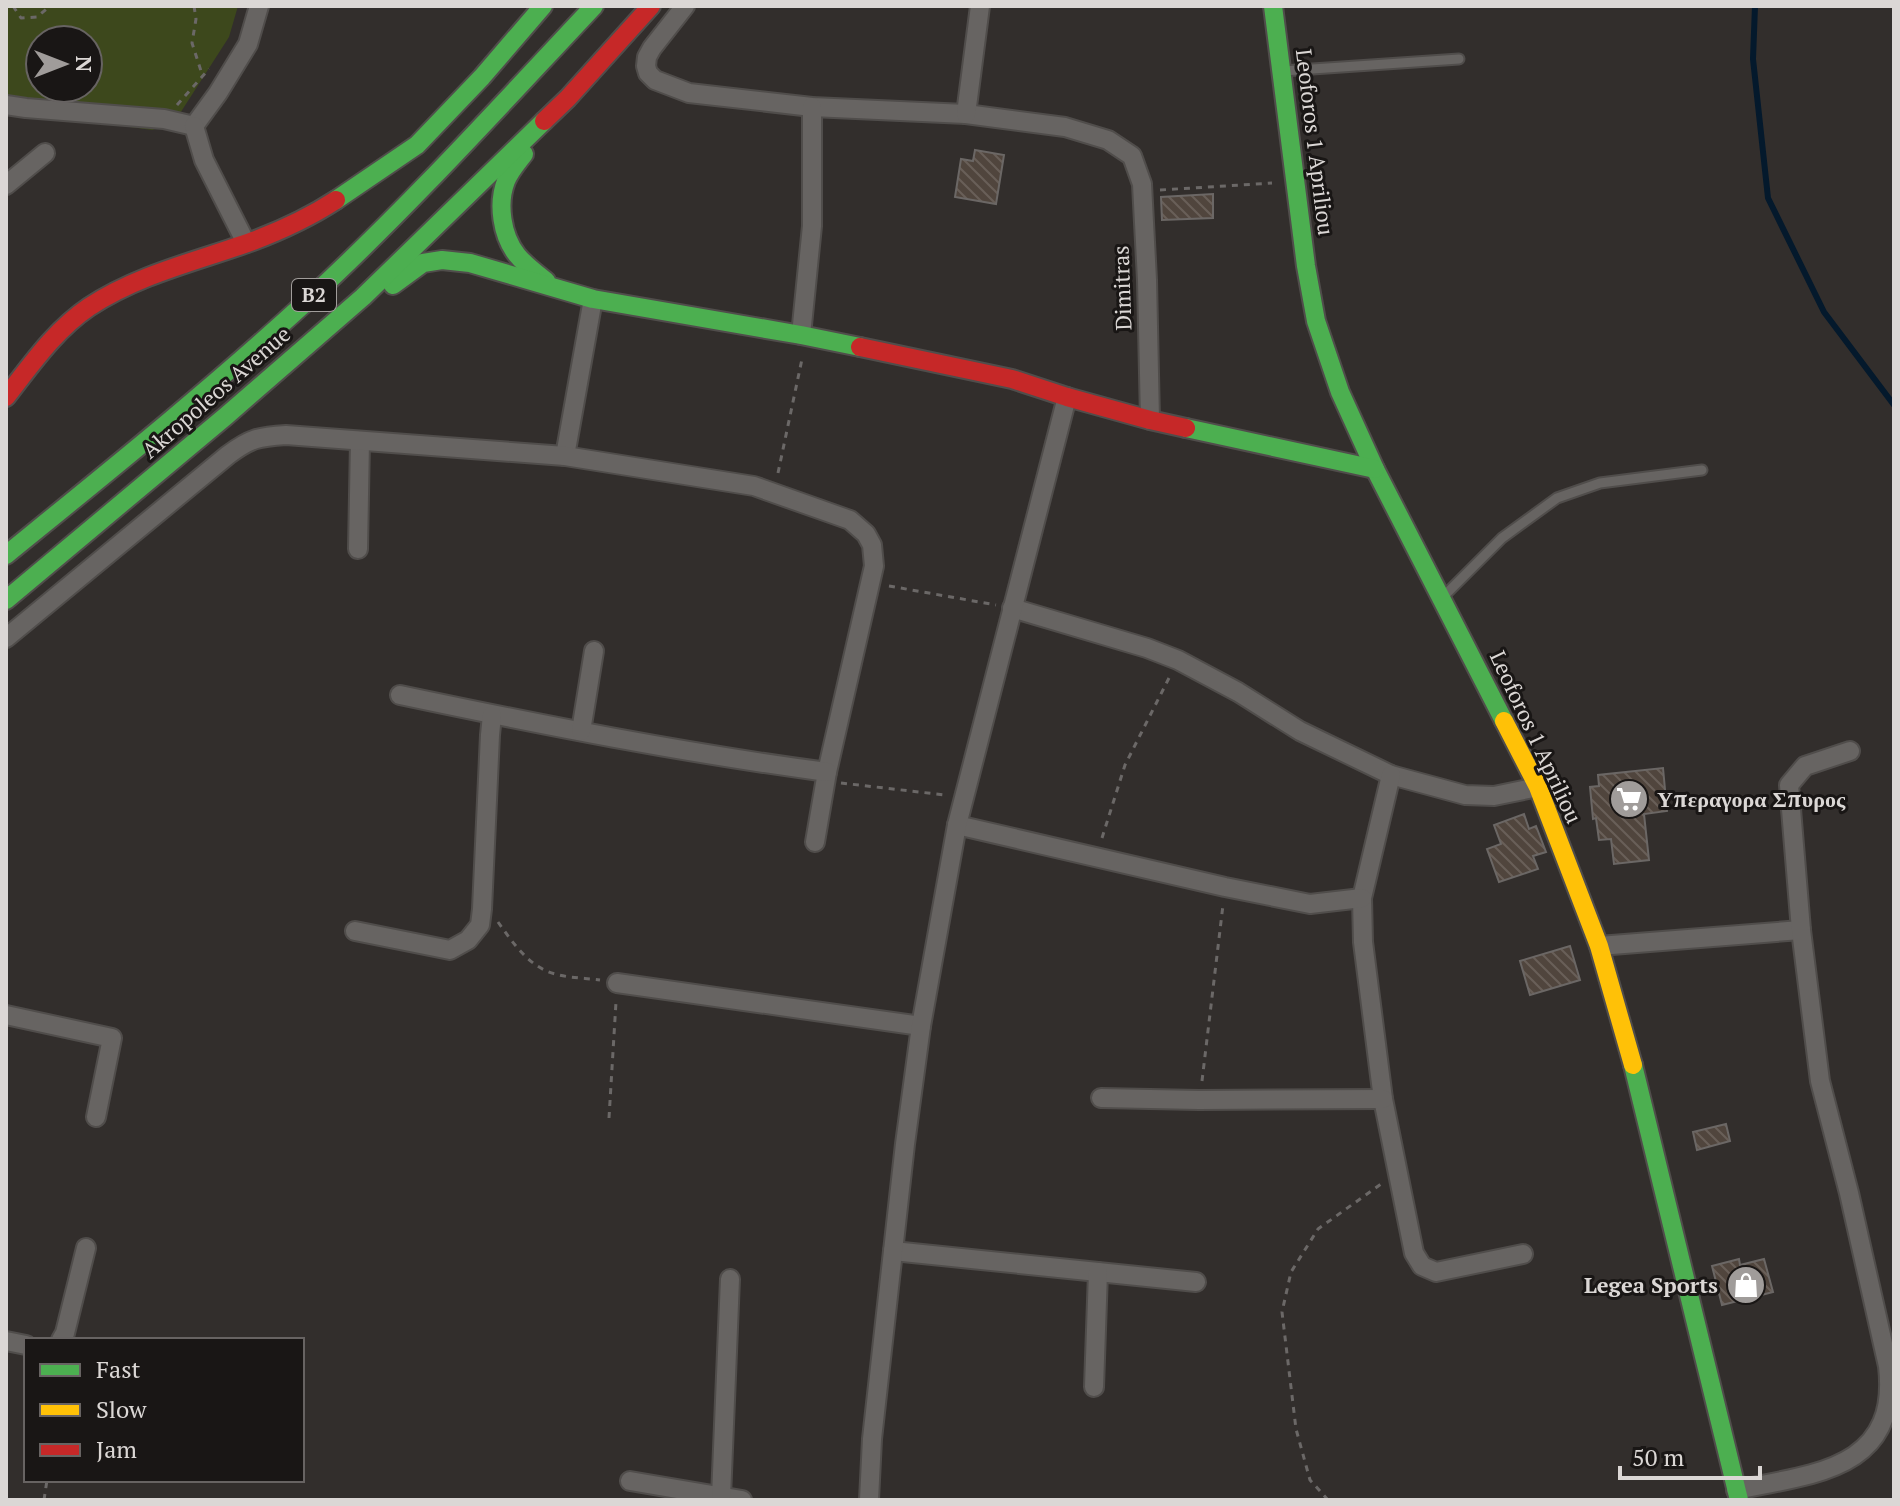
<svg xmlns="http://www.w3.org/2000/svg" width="1900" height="1506" font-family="'PT Serif',serif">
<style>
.green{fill:#3d481c;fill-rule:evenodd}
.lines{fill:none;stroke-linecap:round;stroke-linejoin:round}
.stream{stroke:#04192c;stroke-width:6}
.building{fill:url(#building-back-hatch);stroke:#6b6765;stroke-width:2}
.lane-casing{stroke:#504d4b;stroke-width:13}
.street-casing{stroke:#504d4b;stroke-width:22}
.fast-casing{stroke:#504d4b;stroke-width:22}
.slow-casing{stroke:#504d4b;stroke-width:22}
.jam-casing{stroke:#504d4b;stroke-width:22}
.path{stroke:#6b6867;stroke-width:3;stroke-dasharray:6 6;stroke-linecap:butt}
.lane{stroke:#676462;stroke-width:9}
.street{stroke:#676462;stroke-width:18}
.fast{stroke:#4caf50;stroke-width:18}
.slow{stroke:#ffc107;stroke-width:18}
.jam{stroke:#c62828;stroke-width:18}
.labels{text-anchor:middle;stroke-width:6;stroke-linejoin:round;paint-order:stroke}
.shield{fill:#191615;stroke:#a19d9b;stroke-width:2}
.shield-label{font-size:20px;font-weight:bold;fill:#dbd7d5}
.street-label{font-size:22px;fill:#dbd7d5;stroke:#191615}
.poi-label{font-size:22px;font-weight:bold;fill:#dbd7d5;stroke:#191615;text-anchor:start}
</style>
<defs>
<pattern id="building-back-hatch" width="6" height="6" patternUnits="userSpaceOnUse" patternTransform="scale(2)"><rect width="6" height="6" fill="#50453d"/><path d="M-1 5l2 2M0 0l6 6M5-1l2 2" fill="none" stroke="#695f58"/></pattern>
</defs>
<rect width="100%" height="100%" fill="#322e2c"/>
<path class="green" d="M6,6H238L229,37L177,118L171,124L152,130L6,110ZM40,40H88V88H40Z"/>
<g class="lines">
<polyline class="stream" points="1755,6 1753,59 1768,198 1824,312 1894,405"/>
</g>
<g class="building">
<polygon points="975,150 1004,155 996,204 955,197 961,159 973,161"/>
<polygon points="1213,194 1213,218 1162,220 1161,197"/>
<polygon points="1663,768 1667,811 1644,814 1649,860 1614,864 1611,839 1599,840 1596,818 1593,819 1590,787 1599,786 1598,775"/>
<polygon points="1524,814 1529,829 1536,826 1546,852 1533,856 1538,869 1499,882 1487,849 1501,844 1494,825"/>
<polygon points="1570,946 1580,980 1530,995 1520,961"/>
<polygon points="1726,1124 1730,1141 1697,1150 1693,1132"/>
<polygon points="1739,1259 1740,1265 1764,1259 1773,1292 1722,1305 1712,1266"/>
</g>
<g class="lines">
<defs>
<g id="lane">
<polyline points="1283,71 1459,59"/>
<polyline points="1444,596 1502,538 1557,498 1600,483 1702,470"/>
</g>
<g id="street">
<polyline points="685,6 652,48 647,57 646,66 648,73 655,80 689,93 812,107 966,114 1065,127 1108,140 1132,156 1142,184 1147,280 1150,420"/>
<polyline points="6,105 26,108 164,119 194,126"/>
<polyline points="966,114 980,6"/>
<polyline points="194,126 218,93 248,44 259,6"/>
<polyline points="194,126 204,160 246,243"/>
<polyline points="6,185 45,153"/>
<polyline points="801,335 812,226 812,107"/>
<polyline points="565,456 593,299"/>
<polyline points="358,549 360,441"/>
<polyline points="1012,608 1147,648 1178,660 1238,692 1300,731 1391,775 1465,795 1494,796 1538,787"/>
<path d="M6,638L228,455C251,438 258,437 286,435L565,456L754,486L850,520L866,534L872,545L874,566L827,772L815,842"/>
<path d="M400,695C542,725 684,753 827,772"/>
<polyline points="581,731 594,651"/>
<polyline points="1391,775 1362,898 1363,942 1383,1099 1414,1253 1422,1266 1436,1272 1523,1254"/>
<polyline points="957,825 1225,887 1310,904 1362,898"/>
<polyline points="355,931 450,950 468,940 480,925 482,909 490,735 492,715"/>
<polyline points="1599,946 1801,930"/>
<polyline points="617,983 921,1026"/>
<polyline points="6,1015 112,1038 96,1117"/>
<polyline points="1101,1098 1199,1100 1383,1099"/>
<polyline points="893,1251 1196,1282"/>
<polyline points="61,1340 65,1333 86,1248"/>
<polyline points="6,1341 26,1345"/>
<polyline points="1094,1387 1098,1272"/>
<polyline points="630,1481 742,1500"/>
<path d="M1736,1490C1813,1474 1900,1470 1888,1366L1849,1193L1820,1081L1801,930L1789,785L1805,766L1850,751"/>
<polyline points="721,1497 730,1279"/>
<polyline points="869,1500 872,1439 905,1144 921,1026 957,825 1067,397"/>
</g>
<g id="fast">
<polyline points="1273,6 1306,266 1316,321 1340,392 1375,469 1504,721"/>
<path d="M524,154C518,162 510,171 506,181C497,204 502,236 517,255C525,265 536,273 546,281"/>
<polyline points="336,200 417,145 482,77 543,6"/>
<polyline points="393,285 423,263 442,260 470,263 593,299 801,335 860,347"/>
<polyline points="1186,428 1375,469"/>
<path d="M6,555C108,472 210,390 307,301C408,208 500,106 594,6"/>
<polyline points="6,600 226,416 363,297 544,121"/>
<polyline points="1633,1065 1739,1500"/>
</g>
<polyline id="slow" points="1504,721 1538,787 1599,946 1633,1065"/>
<g id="jam">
<polyline points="544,121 568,98 651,6"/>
<polyline points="860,347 1012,379 1067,397 1150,420 1186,428"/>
<path d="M6,397C31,365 55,330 89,307C139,274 198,261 253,241C282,230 310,217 336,200"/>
</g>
</defs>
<use href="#lane" class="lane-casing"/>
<use href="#street" class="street-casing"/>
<use href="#fast" class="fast-casing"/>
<use href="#slow" class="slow-casing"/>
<use href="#jam" class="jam-casing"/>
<g class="path">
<polyline points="13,6 21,18 37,17 50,6"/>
<polyline points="194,6 196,19 192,43 202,74"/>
<polyline points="177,105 209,69"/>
<polyline points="1160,190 1272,183"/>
<polyline points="778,473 802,359"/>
<polyline points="889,586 996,605"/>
<polyline points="841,783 945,795"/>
<polyline points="1102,838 1125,765 1170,676"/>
<path d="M498,922C513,943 529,967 555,974C569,978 585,978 600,980"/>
<polyline points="1202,1081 1223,905"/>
<polyline points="609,1118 616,1002"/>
<polyline points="44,1500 47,1480"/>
<polyline points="1328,1500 1310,1480 1296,1429 1282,1312 1291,1272 1318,1229 1381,1184"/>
</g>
<use href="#lane" class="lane"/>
<use href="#street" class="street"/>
<use href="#fast" class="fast"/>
<use href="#slow" class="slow"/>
<use href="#jam" class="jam"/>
</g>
<defs>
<symbol id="supermarket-disc" viewBox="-11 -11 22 22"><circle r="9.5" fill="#a09c9a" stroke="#191615"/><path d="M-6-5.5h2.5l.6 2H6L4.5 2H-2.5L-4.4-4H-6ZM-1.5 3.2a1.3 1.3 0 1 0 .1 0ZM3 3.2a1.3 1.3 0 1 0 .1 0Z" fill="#fff"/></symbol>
<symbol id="shop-disc" viewBox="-11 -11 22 22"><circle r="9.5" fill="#a09c9a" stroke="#191615"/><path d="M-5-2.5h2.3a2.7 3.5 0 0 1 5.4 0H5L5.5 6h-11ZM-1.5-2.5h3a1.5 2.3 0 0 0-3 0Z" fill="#fff"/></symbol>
</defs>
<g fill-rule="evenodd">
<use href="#supermarket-disc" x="1607" y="777" width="44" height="44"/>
<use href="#shop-disc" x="1724" y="1263" width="44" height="44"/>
</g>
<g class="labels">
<rect class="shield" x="292" y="279" width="44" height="32" rx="6"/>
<g class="shield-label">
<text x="314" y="302">B2</text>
</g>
<g class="street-label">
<text transform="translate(1315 142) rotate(83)" y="8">Leoforos 1 Apriliou</text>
<text transform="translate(1122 288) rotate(-92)" y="8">Dimitras</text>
<text transform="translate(216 392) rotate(-41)" y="8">Akropoleos Avenue</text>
<text transform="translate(1536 737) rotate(65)" y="8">Leoforos 1 Apriliou</text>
</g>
<g class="poi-label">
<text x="1657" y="807">Υπεραγορα Σπυρος</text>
<text x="1718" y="1293" text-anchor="end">Legea Sports</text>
</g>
</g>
<rect width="1900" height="1506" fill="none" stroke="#dbd7d5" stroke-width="16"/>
<rect x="24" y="1338" width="280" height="144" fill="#191615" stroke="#676362" stroke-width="2"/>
<rect x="40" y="1364" width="40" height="12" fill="#4caf50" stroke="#676362" stroke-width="2"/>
<text x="96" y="1378" font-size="24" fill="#dbd7d5">Fast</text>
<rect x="40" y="1404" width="40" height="12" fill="#ffc107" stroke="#676362" stroke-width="2"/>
<text x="96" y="1418" font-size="24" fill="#dbd7d5">Slow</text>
<rect x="40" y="1444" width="40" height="12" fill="#c62828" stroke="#676362" stroke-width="2"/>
<text x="96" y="1458" font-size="24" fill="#dbd7d5">Jam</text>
<g transform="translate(64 64) rotate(90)"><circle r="38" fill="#191615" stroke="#676362" stroke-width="2"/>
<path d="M0-6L14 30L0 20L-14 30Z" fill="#a09c9a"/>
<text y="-12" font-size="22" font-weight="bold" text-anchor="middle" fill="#dbd7d5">N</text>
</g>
<path d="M1620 1466v12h140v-12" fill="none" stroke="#dbd7d5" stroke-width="4"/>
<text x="1632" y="1466" font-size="24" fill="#dbd7d5" stroke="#191615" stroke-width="6" paint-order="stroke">50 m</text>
</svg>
